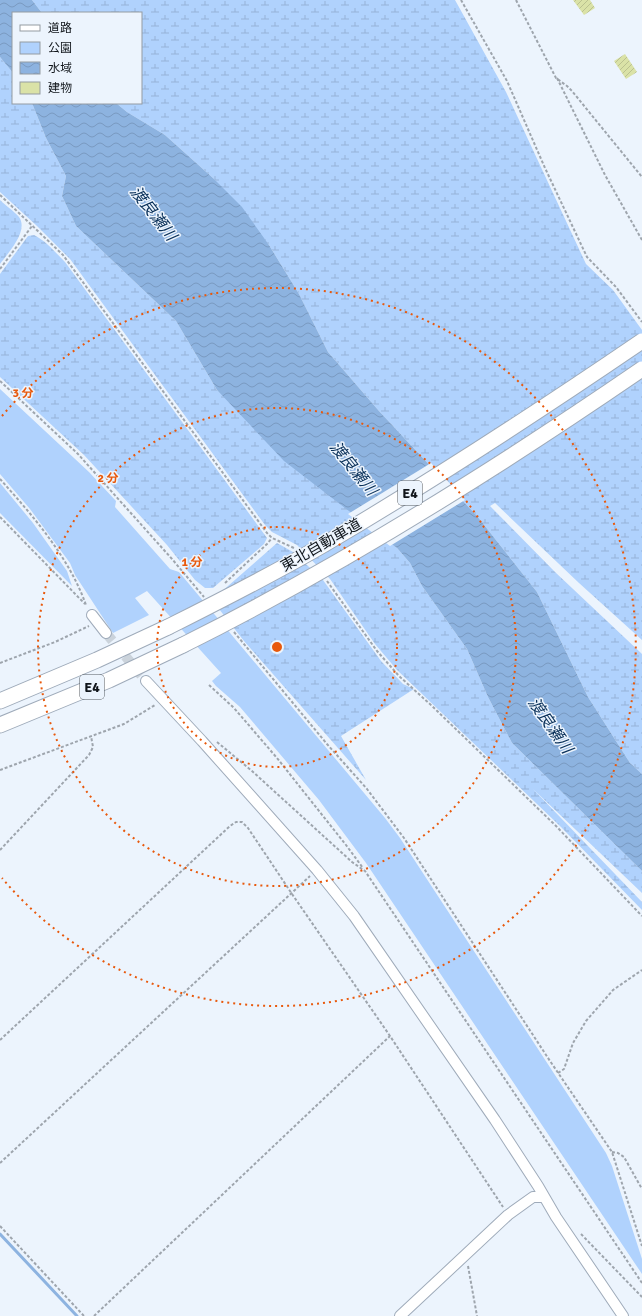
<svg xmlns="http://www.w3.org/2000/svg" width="642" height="1316" font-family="Signika,'Noto Sans JP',sans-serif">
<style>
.green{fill:#b0d2fd}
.wetland{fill:url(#wetland-marsh)}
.water{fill:url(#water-waves)}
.pier{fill:#ecf4fd}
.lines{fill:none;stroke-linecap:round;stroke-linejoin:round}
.stream{stroke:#8db3e0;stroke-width:3}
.building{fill:url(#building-hatch)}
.minor-tunnel{stroke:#cbd3db;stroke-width:10;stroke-dasharray:10 5;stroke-linecap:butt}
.minor-casing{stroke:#9fabba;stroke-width:12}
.highway-casing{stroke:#9fabba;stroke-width:17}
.path{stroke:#9ea5ad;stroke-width:2;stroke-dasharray:3 2;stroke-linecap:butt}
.minor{stroke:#fff;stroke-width:10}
.highway{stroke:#fff;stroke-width:15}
.highway-bridge-casing{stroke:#9fabba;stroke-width:17;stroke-linecap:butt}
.highway-bridge{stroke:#fff;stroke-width:15}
.ring{fill:none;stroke:#e8590c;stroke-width:2;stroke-dasharray:2 4}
.labels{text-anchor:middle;stroke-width:3;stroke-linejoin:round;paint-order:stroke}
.shield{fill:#ecf4fd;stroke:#52585e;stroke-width:1}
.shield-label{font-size:14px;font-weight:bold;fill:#10151a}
.street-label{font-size:15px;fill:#10151a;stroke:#ecf4fd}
.water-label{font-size:16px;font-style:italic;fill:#093059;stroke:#ecf4fd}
.centre{fill:#e8590c;stroke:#ecf4fd;stroke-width:2}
.ring-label{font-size:12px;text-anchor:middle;font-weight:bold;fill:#e8590c;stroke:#ecf4fd;stroke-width:3;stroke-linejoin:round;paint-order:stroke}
</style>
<defs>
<pattern id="wetland-marsh" width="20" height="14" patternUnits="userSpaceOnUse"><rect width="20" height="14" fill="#b0d2fd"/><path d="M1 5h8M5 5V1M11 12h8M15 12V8" fill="none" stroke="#96b3d8"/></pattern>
<pattern id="water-waves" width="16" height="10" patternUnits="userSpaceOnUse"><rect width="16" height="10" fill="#8db3e0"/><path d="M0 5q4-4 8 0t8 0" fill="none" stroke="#7999c0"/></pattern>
<pattern id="building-hatch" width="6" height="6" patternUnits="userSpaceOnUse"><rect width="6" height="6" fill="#dae2a7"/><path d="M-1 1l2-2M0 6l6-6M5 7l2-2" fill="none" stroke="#bac18f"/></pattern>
</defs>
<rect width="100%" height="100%" fill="#ecf4fd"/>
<g class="green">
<polygon points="0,389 89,472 116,501 115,507 170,569 179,572 385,818 400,838 606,1153 612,1166 642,1259 642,1274 366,863 319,800 240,707 216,686 212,681 221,673 147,591 135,598 149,615 113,633 75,575 70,563 30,509 0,474"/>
<polygon points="0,483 33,523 67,571 72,586 0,513"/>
</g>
<g class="wetland">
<polygon points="32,0 455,0 506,92 586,264 613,290 642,330 642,640 579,583 495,503 490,506 555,572 642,654 642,774 630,763 588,697 537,592 477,516 379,411 328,352 299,294 269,245 213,178 165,135 127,112 116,103 141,103 141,13 42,13"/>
<polygon points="0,57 13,73 13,103 32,103 46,138 66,176 62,196 76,226 176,321 217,390 397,548 410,563 422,586 467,649 488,697 512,743 642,871 642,893 533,789 642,902 642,910 561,827 397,670 375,644 330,579 297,545 272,532 265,525 70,259 37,226 0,192"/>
<path d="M0,200C6,206 14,211 19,217C29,231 8,253 0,264Z"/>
<path d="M34,235C46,241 55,252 65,262L267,538L264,544L213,588H205L195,580L167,545L84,455L0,377V274L28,236Z"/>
<polygon points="277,543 293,552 323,580 381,661 403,684 414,689 341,736 366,780 244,641 212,600"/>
</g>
<g class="water">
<polygon points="0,0 32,0 42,13 13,13 13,73 0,57"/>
<polygon points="32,103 116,103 127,112 165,135 213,178 242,207 269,245 299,294 328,352 379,411 477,516 537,592 588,697 630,763 642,774 642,871 512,743 488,697 467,649 422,586 410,563 397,548 284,461 217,390 176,321 76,226 62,196 66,176 46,138"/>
</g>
<polygon class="pier" points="431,463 465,500 390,546 348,514"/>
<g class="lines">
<polyline class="stream" points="0,1234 77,1316"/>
</g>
<g class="building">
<polygon points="573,0 590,0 595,8 584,15"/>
<polygon points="625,54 637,72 626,79 614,61"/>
</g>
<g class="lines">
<polyline class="minor-tunnel" points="106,633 146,681"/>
<defs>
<g id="minor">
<polyline points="92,615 106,633"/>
<polyline points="146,681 202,741 317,870 354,916 495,1120 538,1186 556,1217 623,1316"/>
<polyline points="400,1316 508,1215 533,1197 543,1197"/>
</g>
<g id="highway">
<polyline points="0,701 97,660 168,627"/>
<polyline points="0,725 109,680 183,645"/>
</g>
</defs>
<use href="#minor" class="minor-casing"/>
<use href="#highway" class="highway-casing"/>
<g class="path">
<polyline points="461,0 507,81 545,168 587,257 616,287 642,322"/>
<polyline points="516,0 556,78 567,86 572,91 642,177"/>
<polyline points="557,78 605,175 642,240"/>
<polyline points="0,195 63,255 267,533 272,538 294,548"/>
<polyline points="0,269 32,226"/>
<polyline points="0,381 78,454 172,559 204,597"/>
<path d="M0,479C33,516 69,557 86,605"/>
<polyline points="0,517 85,604"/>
<polyline points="327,581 377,651 399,676 432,706 556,826 642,916"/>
<polyline points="225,583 267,544 272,538"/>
<polyline points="234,632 327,744 367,789 404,838 550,1061 612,1152 642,1246"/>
<polyline points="0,663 55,642 89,626"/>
<polyline points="209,685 234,708 277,758 346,845 363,868"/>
<polyline points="217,742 252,771 352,862 365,871 642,1283"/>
<polyline points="0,770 124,724 155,705"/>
<polyline points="0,850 89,755 93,747 91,736"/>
<polyline points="0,1040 230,826 236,822 242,822 248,828 292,894 390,1036 503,1207"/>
<polyline points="558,1073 564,1069 573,1043 586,1021 613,990 642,970"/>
<polyline points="612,1152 618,1153 624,1157 642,1189"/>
<polyline points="0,1163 310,876"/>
<polyline points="0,1226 84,1316"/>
<polyline points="581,1234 642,1297"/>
<polyline points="468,1266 477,1316"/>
<polyline points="94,1316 390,1036"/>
</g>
<use href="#minor" class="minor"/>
<use href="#highway" class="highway"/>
<defs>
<g id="highway-bridge">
<path d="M168,627C220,601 273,574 323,545C432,481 538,412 642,341"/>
<path d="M183,645C343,565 495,470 642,369"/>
</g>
</defs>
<use href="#highway-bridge" class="highway-bridge-casing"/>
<use href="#highway-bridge" class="highway-bridge"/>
</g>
<g class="ring">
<circle cx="277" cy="647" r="120"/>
<circle cx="277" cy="647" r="239"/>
<path d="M2 416A359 359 0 1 1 2 878"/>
</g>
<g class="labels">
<g class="shield">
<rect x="398" y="481" width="24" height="24" rx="3"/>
<rect x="80" y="675" width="24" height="24" rx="3"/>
</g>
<g class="shield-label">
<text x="410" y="498">E4</text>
<text x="92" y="692">E4</text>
</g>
<g class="street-label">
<text transform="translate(321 545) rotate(-30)" y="5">東北自動車道</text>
</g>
<g class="water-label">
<text transform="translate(154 213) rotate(52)" y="6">渡良瀬川</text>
<text transform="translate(354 468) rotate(51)" y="6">渡良瀬川</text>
<text transform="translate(551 725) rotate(55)" y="6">渡良瀬川</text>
</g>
</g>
<circle cx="277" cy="647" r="6" class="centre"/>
<g class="ring-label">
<text x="23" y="397">3 分</text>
<text x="108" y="482">2 分</text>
<text x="192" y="566">1 分</text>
</g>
<rect x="12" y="12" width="130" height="92" fill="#ecf4fd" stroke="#949ba2"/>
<rect x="20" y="25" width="20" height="6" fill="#ffffff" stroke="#949ba2"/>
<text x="48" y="32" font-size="12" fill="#10151a">道路</text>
<rect x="20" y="42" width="20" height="12" fill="#b0d2fd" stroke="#949ba2"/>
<text x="48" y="52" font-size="12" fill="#10151a">公園</text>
<rect x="20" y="62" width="20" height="12" fill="url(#water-waves)" stroke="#949ba2"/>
<text x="48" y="72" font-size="12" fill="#10151a">水域</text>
<rect x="20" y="82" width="20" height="12" fill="#dae2a7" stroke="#949ba2"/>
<text x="48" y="92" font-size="12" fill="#10151a">建物</text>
</svg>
